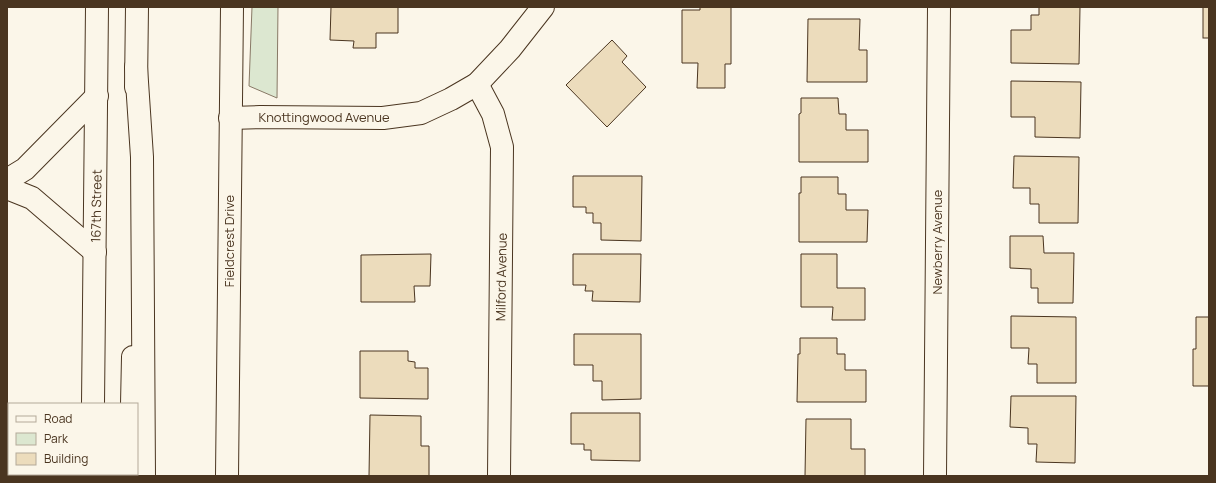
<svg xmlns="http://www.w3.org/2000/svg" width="1216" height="483" font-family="Manrope,sans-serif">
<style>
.green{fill:#dce7d0;stroke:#887966}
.building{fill:#ecdcbc;stroke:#4a3520}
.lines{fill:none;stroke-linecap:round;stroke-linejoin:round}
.minor-casing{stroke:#4a3520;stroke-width:24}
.major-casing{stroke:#4a3520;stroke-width:24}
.highway-casing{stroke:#4a3520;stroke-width:24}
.minor{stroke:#fbf6e9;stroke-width:22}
.major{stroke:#fbf6e9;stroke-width:22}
.highway{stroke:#fbf6e9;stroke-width:22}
.labels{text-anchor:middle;stroke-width:3;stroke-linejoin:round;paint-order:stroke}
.street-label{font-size:13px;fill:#4a3520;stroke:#fbf6e9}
</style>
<rect width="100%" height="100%" fill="#fbf6e9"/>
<polygon class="green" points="252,7 278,7 277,98 249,86"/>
<g class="building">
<polygon points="331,7 398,7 398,33 376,33 376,48 353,48 354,41 330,40"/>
<polygon points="700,7 731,7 731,64 725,64 725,88 697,88 698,63 682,63 682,10 700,10"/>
<polygon points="1039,7 1080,7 1079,64 1011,63 1011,30 1031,30 1031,15 1039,15"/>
<rect x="1203" y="7" width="6" height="31"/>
<polygon points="808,19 860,19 859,50 867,50 867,82 807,82"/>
<polygon points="612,40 627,56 622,62 646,87 607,127 566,85"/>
<polygon points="1011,81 1081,82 1080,138 1035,137 1035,117 1011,117"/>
<polygon points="801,98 838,98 839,114 846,114 846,130 868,130 868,162 799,162 799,114 801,113"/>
<polygon points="1014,156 1079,157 1078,223 1039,223 1039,204 1030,204 1030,188 1013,188"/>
<polygon points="573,176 642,176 641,241 601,240 601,223 593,223 593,213 586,213 586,207 573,207"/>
<polygon points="801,177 838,177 838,194 846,194 846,210 868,210 867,242 799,242 799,193 801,193"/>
<polygon points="1010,236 1043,236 1044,253 1074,253 1073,303 1038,303 1038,288 1031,288 1031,269 1010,268"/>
<polygon points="431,254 430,286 414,286 415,302 361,302 361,255"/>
<polygon points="573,254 641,254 640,302 592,301 593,291 585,291 586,285 573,285"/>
<polygon points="801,254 837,254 837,288 865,288 865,320 832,320 833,307 801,307"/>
<polygon points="1011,316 1076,317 1076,383 1037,383 1037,364 1028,364 1029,348 1011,348"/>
<polygon points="1196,317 1209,317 1209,386 1193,386 1193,349 1196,349"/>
<polygon points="574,334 641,334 641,399 602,400 602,381 593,381 593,365 574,365"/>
<polygon points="800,338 837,338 837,354 845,354 845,370 866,370 866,402 797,402 798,354 800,354"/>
<polygon points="360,351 408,351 408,361 415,362 415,368 428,368 428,399 360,398"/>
<polygon points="1011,396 1076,396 1075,463 1036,462 1037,444 1028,444 1028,428 1010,427"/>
<polygon points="571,413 640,413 640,461 591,460 591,450 584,450 584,444 571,444"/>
<polygon points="370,415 421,416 421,446 429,446 429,476 369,476"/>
<polygon points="806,419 851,419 851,449 865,449 865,476 805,476"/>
</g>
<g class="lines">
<defs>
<g id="minor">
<polyline points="477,84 493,114 502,147 499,476"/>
<polyline points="230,118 260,117 383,118 421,113 451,99 477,84 510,49 543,7"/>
<polyline points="7,180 25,169 97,96"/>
<polyline points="7,188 32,198 95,252"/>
<polyline points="227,476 232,7"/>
<polyline points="935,476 939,7"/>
</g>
<g id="major">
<polyline points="136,87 137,7"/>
<polyline points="93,404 97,7"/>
<polyline points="132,404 133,357"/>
<polyline points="132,474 132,476"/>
</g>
<g id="highway">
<polyline points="136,67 142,157 144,476"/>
<polyline points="89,476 89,474"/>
</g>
</defs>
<use href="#minor" class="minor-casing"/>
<use href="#major" class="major-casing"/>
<use href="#highway" class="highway-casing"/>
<use href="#minor" class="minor"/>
<use href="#major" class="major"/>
<use href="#highway" class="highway"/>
</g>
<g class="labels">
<g class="street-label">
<text x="324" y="122">Knottingwood Avenue</text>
<text transform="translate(96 206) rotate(-89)" y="5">167th Street</text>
<text transform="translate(229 241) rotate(-90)" y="5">Fieldcrest Drive</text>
<text transform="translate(937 242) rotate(-90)" y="5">Newberry Avenue</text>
<text transform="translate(501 277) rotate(-89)" y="5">Milford Avenue</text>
</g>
</g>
<rect width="1216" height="483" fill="none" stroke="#4a3520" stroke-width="16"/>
<rect x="8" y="403" width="130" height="72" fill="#fbf6e9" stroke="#b4a999"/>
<rect x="16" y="416" width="20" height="6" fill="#fbf6e9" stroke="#b4a999"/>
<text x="44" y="423" font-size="12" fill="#4a3520">Road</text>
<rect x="16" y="433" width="20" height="12" fill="#dce7d0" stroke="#b4a999"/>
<text x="44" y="443" font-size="12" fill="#4a3520">Park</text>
<rect x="16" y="453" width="20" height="12" fill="#ecdcbc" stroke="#b4a999"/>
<text x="44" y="463" font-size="12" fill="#4a3520">Building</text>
</svg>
